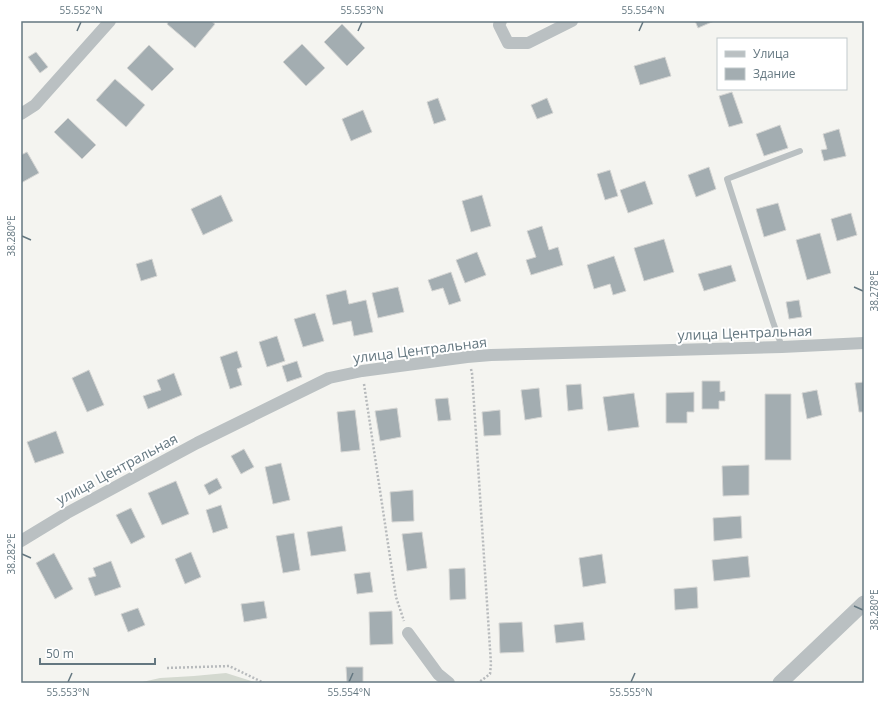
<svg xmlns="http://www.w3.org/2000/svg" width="885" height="704" viewBox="0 0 885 704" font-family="'Open Sans',sans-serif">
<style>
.green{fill:#d4d9d0}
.building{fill:#a3adb1;stroke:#d5d5d3}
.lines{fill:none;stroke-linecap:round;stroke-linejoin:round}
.path{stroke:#b7babc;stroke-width:2.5;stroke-dasharray:2 2;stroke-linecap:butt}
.service{stroke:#bac0c2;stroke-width:6}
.minor{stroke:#bac0c2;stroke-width:12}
.tertiary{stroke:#bac0c2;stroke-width:15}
.ticks{fill:none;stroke:#647780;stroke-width:1.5}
.labels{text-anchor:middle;stroke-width:4;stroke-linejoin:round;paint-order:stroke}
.street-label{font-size:14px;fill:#647780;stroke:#fff}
.neatline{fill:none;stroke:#647780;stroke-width:1.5}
.ticks-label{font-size:10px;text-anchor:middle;fill:#647780}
</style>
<rect width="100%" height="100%" fill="#f4f4f0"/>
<path class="green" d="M226,673L258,683H138L160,678L194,676Z"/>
<path class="building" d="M169,21H211L215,24L195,48L167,24Z
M695,21H714L698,28Z
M342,24L365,48L347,66L324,42Z
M302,44L325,68L306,86L283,62Z
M149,45L174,69L152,91L127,68Z
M36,52L48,67L40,73L28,57Z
M665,57L671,76L640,85L634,66Z
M115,79L145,105L126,127L96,100Z
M732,92L743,123L729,127L719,96Z
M438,98L446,120L434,124L427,102Z
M547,98L553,113L537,119L531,105Z
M363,110L372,132L351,141L342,119Z
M68,118L96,145L82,159L54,132Z
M780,125L788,148L764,156L756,134Z
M839,129L846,156L824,161L821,150L827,149L823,134Z
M27,152L39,173L21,183V155Z
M709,167L716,189L696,197L688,175Z
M610,170L618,196L605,200L597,174Z
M645,181L653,204L628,213L620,190Z
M221,195L233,221L203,235L191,209Z
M482,195L491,226L471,232L462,201Z
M778,203L786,230L764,237L756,209Z
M851,213L857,235L837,241L831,219Z
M542,226L549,250L558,247L563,265L531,275L526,260L536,257L527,231Z
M820,233L831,273L807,280L796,240Z
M664,239L674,272L644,281L634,248Z
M477,252L486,275L465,283L456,260Z
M614,256L626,291L613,295L610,284L594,289L587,265Z
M152,259L157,276L141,281L136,264Z
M731,265L736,281L704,291L698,274Z
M451,272L461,301L449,305L443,288L432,291L428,280Z
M398,287L404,312L378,318L372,293Z
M346,290L349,304L366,300L373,332L354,336L351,321L333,325L326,295Z
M799,300L802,317L789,319L786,302Z
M315,313L324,341L303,347L294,319Z
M277,336L285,361L267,367L259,342Z
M237,351L242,367L237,369L242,385L230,389L220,357Z
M297,361L302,377L287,382L282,366Z
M89,370L104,405L87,412L72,378Z
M174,373L182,395L148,409L143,396L161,390L157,380Z
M702,381H720V392L725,391V401H719V409H702Z
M864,382V412H859L855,383Z
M581,384L583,409L568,411L566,385Z
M539,388L542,417L525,420L521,390Z
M817,390L822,415L807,419L802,393Z
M694,392V412H687V423H666V393Z
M634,393L639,427L608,431L603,397Z
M765,394H791V460H765Z
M448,398L451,420L438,421L435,399Z
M397,408L401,437L380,441L375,411Z
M355,410L360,450L341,452L337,412Z
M500,410L501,435L484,436L482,412Z
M56,431L64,453L35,463L27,442Z
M244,449L254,467L241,474L231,456Z
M281,463L290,500L273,504L265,467Z
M749,465V495L723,496L722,466Z
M217,478L222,488L209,495L204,485Z
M176,481L189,514L162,525L148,493Z
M413,490L414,521L392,522L390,492Z
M221,505L228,528L213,533L206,510Z
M131,508L145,537L131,544L116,515Z
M741,516L742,538L714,541L713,518Z
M342,526L346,551L311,556L307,532Z
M422,532L427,568L407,571L402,534Z
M294,533L300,570L283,573L276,536Z
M191,552L201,577L185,584L175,559Z
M54,553L73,589L55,599L36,563Z
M602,554L606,583L583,587L579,558Z
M748,556L750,577L714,581L712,560Z
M111,561L121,587L95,596L88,578L96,576L93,568Z
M465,568L466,599L450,600L449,569Z
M370,572L373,592L357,594L354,574Z
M697,587L698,608L675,610L674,589Z
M264,601L267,618L244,622L241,604Z
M138,608L145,625L128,632L121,614Z
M392,611L393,644L370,645L369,612Z
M522,622L524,652L500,653L499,623Z
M583,622L585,640L556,643L554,625Z
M346,667H363V683H347Z"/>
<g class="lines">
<path class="path" d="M471,369L472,373L491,664L490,674L478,683
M364,384L396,597L404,621
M167,668L229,666L264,683"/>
<path class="service" d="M782,347L773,322L727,179L800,151"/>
<path class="minor" d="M501,21L499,25L508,43H528L572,21
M21,114L35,105L110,21
M21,541L67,513L197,443L329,378L362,371L467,357L491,355L782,347L864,343
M408,633L438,674L449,683"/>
<path class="tertiary" d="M780,683L864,603"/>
</g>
<path class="ticks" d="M77,31L81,22M358,31L362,22M639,31L643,22M22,236L31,240M854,287L863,291M22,554L31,558M854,606L863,610M68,682L72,673M349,682L353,673M631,682L635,673"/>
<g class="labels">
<g class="street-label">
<text transform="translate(745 333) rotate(-2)" y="5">улица Центральная</text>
<text transform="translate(420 350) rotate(-7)" y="5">улица Центральная</text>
<text transform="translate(117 469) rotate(-28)" y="5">улица Центральная</text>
</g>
</g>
<rect width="885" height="704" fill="none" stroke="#ffffff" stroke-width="44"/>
<rect x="717" y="38" width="130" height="52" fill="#ffffff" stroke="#c1c9cc"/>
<rect x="725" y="51" width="20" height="6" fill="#bac0c2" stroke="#c1c9cc"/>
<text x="753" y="58" font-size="12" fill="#647780">Улица</text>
<rect x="725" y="68" width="20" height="12" fill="#a3adb1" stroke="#c1c9cc"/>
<text x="753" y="78" font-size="12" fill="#647780">Здание</text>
<path d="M40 658v6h115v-6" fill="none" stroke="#647780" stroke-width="2"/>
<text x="46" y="658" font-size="12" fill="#647780" stroke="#ffffff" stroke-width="3" paint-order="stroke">50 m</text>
<rect x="22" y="22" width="841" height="660" class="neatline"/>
<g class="ticks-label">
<text x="81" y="14">55.552°N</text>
<text x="362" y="14">55.553°N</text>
<text x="643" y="14">55.554°N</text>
<text transform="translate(11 236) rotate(-90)" y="4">38.280°E</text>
<text transform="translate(874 291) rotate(-90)" y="4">38.278°E</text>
<text transform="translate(11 554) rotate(-90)" y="4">38.282°E</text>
<text transform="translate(874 610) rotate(-90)" y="4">38.280°E</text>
<text x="68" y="696">55.553°N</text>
<text x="349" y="696">55.554°N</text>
<text x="631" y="696">55.555°N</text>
</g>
</svg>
